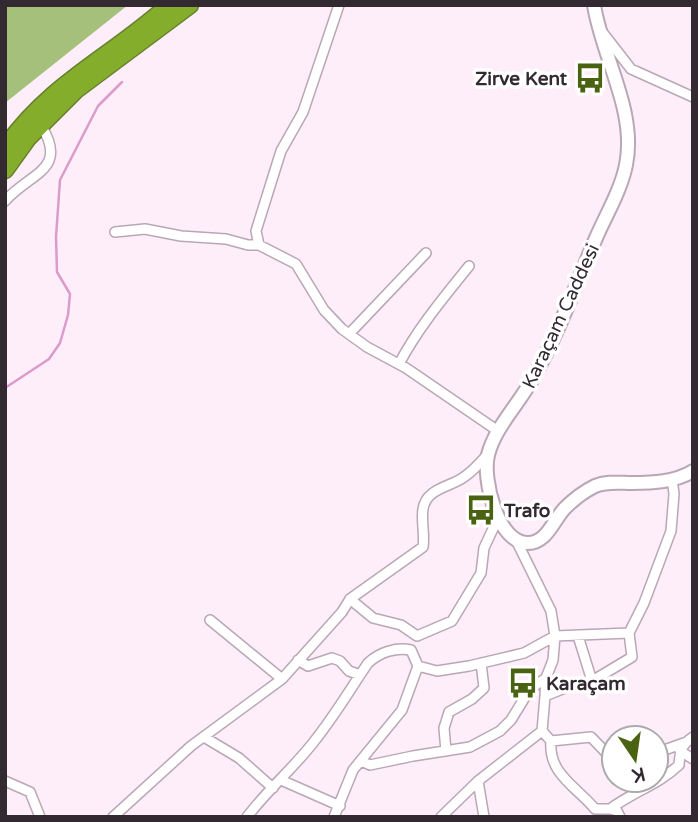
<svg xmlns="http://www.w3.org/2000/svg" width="698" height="822" viewBox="0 0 698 822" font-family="'Varela Round',sans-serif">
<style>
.forest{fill:#a5c07a}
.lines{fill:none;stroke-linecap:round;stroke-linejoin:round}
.stream{stroke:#db9bcb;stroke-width:2.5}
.street-casing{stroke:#baa7b5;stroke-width:12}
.secondary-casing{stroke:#baa7b5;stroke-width:16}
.highway-casing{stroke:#687f2d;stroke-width:19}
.street{stroke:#fff;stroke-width:9}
.secondary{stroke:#fff;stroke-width:12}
.highway{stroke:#85ad2c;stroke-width:16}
.labels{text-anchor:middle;stroke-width:7;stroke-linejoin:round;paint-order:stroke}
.poi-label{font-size:19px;font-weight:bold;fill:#322a30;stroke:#fff;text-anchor:start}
.street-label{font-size:19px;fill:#322a30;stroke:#fff}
</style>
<rect width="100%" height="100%" fill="#feeefa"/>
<path class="forest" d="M5,5H128L5,103Z"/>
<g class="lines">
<path class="stream" d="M5,388L49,359L60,343L68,315L70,294L57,272L56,237L60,180L98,106L122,82"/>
<g class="street-casing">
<path id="street" d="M339,5L303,112L281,151L256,231L259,245L296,264L324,310L342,329L367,347L406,368L498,431
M603,33L631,69L693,97
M5,201C30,172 69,171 41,125
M115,232L145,229L181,236L226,239L248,245H259
M349,334L426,253
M399,364C418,328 444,297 469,266
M516,540L551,611L555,636L553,660L546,678L545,696
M350,599L373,618L401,625L417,636L452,621L481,573L484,548L498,518
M210,620L282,679
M298,660L308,666L332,658L340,661L349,671L360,675
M418,666L437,671L469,666L524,653L555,636L629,633
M592,681L632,657L629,633L644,603L671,531L674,494L672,479
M542,731L545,696L570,686L592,681L578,636
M204,737L239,758L273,788
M551,741C548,774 577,787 595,809H610
M446,751L444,728L449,712L472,699L484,688L481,663
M680,751L693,759
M656,753L684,743
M361,761L370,765L413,756L470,747L500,731L511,720L530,689L546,678
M281,780L340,806
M5,781L30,792L40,817
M113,817L191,746L282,679L342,612L350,599L423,547C425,535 421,521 423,509C426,488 451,487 464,477C473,471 481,462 488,454
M247,817C268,789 295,767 316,739C335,715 351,688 368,663C380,652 396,647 411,650L418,666L402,710L353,770L334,817
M441,817L478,781
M484,817L478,781L542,731L551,741L591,737L614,761
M620,817L617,811L610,809C633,792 659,784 679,765C680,751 681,745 693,737"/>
</g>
<g class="secondary-casing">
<path id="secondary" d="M594,5C602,57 637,111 626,165C621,190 606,215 596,238C576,285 558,334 533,378C519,404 495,427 488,455C482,479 498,544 528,543C547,543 554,519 565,508C573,500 585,491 595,486C607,481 619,483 632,483C653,483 675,482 693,471"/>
</g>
<g class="highway-casing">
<path id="highway" d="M5,148C50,83 113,56 169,5
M5,170L28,138L76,90L190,5"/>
</g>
<use href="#street" class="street"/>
<use href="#secondary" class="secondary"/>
<use href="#highway" class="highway"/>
</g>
<defs>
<g id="bus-bare" transform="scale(2.415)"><path d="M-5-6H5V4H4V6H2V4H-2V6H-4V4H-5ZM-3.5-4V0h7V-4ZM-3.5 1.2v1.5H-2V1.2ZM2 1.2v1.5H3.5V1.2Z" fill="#4a6312" stroke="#fff" stroke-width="2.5" paint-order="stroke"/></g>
</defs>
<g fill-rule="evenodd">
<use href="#bus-bare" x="590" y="78"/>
<use href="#bus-bare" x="481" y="510"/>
<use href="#bus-bare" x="523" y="683"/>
</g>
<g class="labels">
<g class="poi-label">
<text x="567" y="85" text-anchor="end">Zirve Kent</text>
<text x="504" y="517">Trafo</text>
<text x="546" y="690">Karaçam</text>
</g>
<g class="street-label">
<text transform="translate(560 316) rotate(-65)" y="7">Karaçam Caddesi</text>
</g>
</g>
<rect width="698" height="822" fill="none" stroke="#322a30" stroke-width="14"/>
<g transform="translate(635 759) rotate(167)"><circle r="33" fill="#ffffff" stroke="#adaaac" stroke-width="2"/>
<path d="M0-5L12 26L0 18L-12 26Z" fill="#4a6312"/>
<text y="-10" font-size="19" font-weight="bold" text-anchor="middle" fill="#322a30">K</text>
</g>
</svg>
